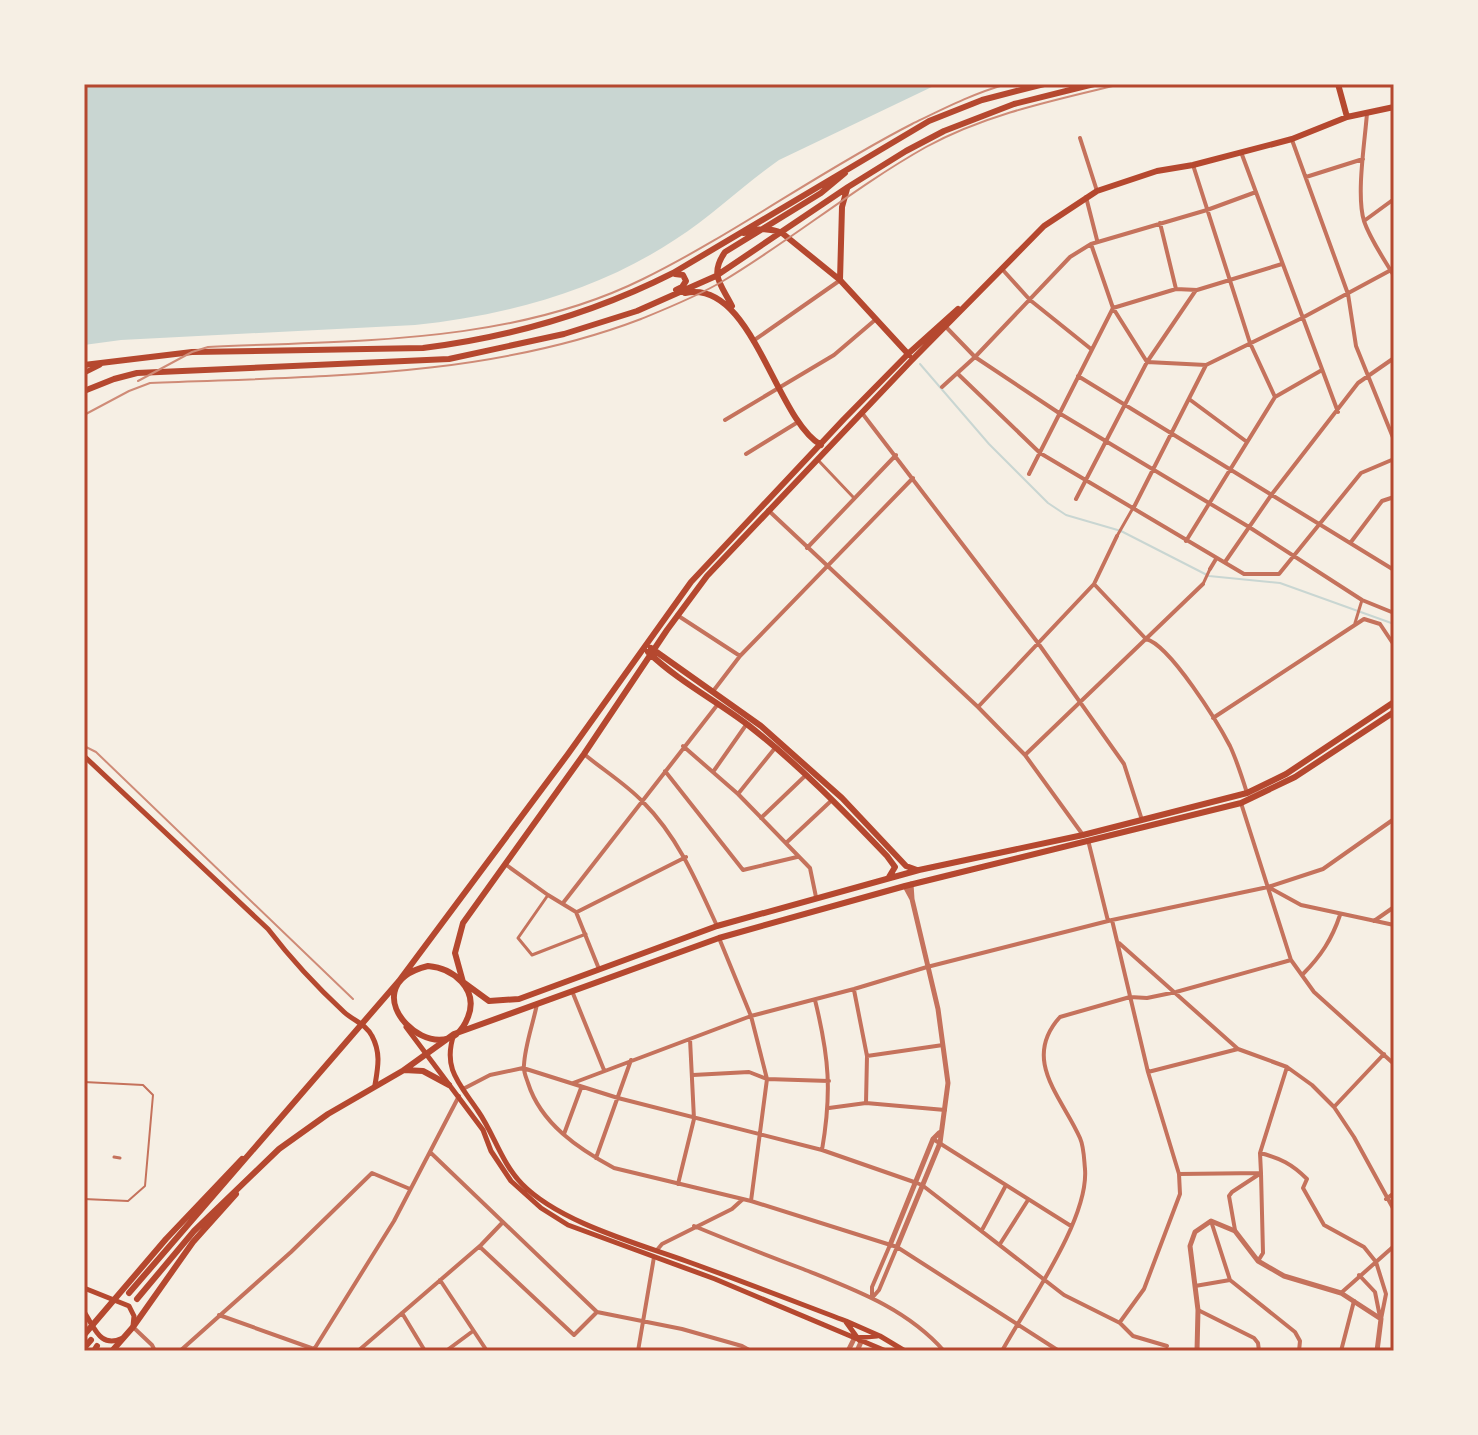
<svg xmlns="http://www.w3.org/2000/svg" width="1478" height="1435" viewBox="0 0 1478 1435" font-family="'Golos Text',sans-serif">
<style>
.water{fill:#c9d6d2}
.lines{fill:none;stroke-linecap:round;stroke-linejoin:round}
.stream{stroke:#c9d6d2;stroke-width:2}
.service{stroke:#c5725c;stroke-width:2}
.pedestrian{stroke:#c5725c;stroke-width:3}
.minor{stroke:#c5725c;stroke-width:4}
.tertiary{stroke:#c5725c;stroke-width:5}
.secondary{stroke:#b5482f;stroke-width:5}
.primary{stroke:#b5482f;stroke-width:6}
.tram{stroke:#cf8b77;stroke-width:2}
.neatline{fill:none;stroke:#b5482f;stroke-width:3}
</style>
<rect width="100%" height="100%" fill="#f6efe4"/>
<path class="water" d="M84,84H938L779,160C743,185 713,215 676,239C598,291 507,315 415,325L121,340L84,345Z"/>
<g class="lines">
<path class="stream" d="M920,364L989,444L1048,503L1066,515L1121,531L1209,576L1280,583L1394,624"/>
<path class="service" d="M84,1082L143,1085L153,1095L145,1186L128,1201L84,1199"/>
<path class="pedestrian" d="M817,459L854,498
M1117,536L1133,508
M1203,584L1210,569
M1355,623L1362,600
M548,895L518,938L532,955L586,934
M114,1157L120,1158"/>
<path class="minor" d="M1367,113C1365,141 1356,195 1364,221C1370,239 1384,259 1394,276
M1080,138L1097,191
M1292,140L1348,294L1356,346L1394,440
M1241,152L1338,412
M1193,165L1250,343L1275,397
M1306,177L1363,159
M1086,197L1097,240
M1364,221L1394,199
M1160,223L1176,289
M1091,244L1113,308L1147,362L1206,365
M1002,269L1030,300L1091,349
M946,327L975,357L1059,413L1249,527L1362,600L1394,613
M753,341L839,281
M1206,365L1302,318L1391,270
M958,374L1040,453L1244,574H1279L1361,473L1394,459
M1078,376L1394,570
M942,387L975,357L1070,257L1091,244L1207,210L1256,192
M1189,399L1247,442
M862,413L1038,643L1124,764L1142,820
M725,420L834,355L875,320
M746,454L798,422
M1029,474L1113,308L1176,289L1197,290L1282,264
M1076,499L1147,362L1196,290
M1134,507L1206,365
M768,510L978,707L1025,755L1083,835
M1186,541L1275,397L1322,370
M1351,542L1382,501L1394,497
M807,548L896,455
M1225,562L1272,494L1358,383L1394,358
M1210,569L1216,559
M1094,584L1146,639C1170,645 1218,723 1230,746C1237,761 1242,777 1247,793
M677,615L740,656
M714,690L740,656L913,478
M978,707L1094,584L1117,536
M1213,718L1364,619L1380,624L1394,645
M683,746L738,794L810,868L816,897
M584,754C603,770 626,784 643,802C678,837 697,882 717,926
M1025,755L1203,584
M665,771L743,870L797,857
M713,772L746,725
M738,794L775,748
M1241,803L1291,960L1314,992L1394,1064
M761,818L806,775
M1088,840L1108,921
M786,843L832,800
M505,864L548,895L576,912L599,969
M1268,887L1301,905L1394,925
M563,903L718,704
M577,912L686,857
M1112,920L1148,1072L1179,1174L1180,1194L1144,1289L1120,1322
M1374,921L1394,907
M719,938L751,1016L767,1079L751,1201
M1119,943L1238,1049L1287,1067L1312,1085L1334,1107L1354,1137L1394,1210
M1303,974C1321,956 1332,939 1340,915
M854,990L867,1056L866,1103
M572,991L604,1070
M815,1000C829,1057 832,1092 822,1150
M537,1004C533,1024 525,1045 524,1065C523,1071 526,1077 528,1083C541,1124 579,1149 614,1168L751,1201L897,1247L1059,1351
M867,1056L943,1045
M1148,1072L1238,1049
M693,1075L749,1072L767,1079L829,1081
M573,1083L751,1016L854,989L927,967L1112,920L1268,887L1323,869L1394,819
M463,1089L490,1075L523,1068L618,1098L822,1150L914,1182L922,1185L1064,1295L1120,1323L1133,1336L1167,1346
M1334,1107L1384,1054
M829,1108L866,1103L945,1110
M564,1134L581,1088
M933,1139L1071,1226
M431,1153L597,1312L682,1329L742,1346L751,1351
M1260,1153C1280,1158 1292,1164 1307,1179L1303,1188L1324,1225L1364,1247L1376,1262L1386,1294L1381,1319
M596,1158L631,1060
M1179,1174L1261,1173L1263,1253L1258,1261
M678,1184L694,1119L690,1039
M1386,1199L1394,1193
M1211,1221L1230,1280L1295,1332L1300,1341L1299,1351
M694,1226C730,1241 766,1255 803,1269C855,1290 906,1308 944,1351
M982,1230L1005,1187
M1235,1230L1229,1196L1232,1192L1261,1173L1260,1153L1287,1067
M1000,1244L1028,1200
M480,1247L574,1335L597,1312
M657,1250L662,1244L732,1209L743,1199
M1359,1275L1375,1292L1380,1317
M440,1280L487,1351
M1195,1286L1230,1280
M1341,1293L1394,1246
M872,1295V1287L890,1245
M872,1298L879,1290L897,1247
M1198,1310L1254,1338L1258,1343L1259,1351
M402,1313L425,1351
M219,1315L314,1349
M133,1327L152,1345L155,1351
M180,1351L291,1252L372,1173L410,1189
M313,1351L394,1221L459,1096
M358,1351L481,1245L503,1222
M446,1351L473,1331
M638,1351L654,1257
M1002,1351C1027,1305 1089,1220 1085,1169C1084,1159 1084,1147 1080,1138C1062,1097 1021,1060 1060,1017L1130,997L1147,998L1176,992L1291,960
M1341,1351L1354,1301"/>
<path class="tertiary" d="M905,886L912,899
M890,1245L933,1139L939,1133
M897,1247L940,1143L948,1083L938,1009L912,899L911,884
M848,1351L854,1339
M857,1351L861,1342
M1197,1351L1198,1310L1190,1246L1195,1232L1211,1221L1235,1231L1258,1261L1284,1276L1341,1293L1381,1319L1377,1351"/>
<path class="secondary" d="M84,373L100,365
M84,756L268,929C291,959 316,986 344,1012C354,1021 366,1024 372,1036C381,1053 378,1067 375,1085
M406,1027L483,1130L491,1151L511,1181L541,1208L568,1225L715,1279L886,1351
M454,1034C442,1069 460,1084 478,1111C494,1134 502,1164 522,1184C559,1222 636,1243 686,1261C739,1280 793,1301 846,1321L880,1336L905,1351
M84,1288L129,1306L134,1316L133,1326
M84,1312C95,1328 100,1349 123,1338
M846,1322L859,1340
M855,1338L877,1336"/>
<path class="primary" d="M1338,84L1347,117
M744,233C757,229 768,227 782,233L840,280L909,355
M675,274L683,275L686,281L682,287L676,290
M840,280L842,207L847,189
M685,293C752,278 775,419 821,445
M732,306C721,284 709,275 725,252L821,193L845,173
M84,365L192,352L423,348C511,337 594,313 673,273L929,121L982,100L1044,84
M84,391L114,379L137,373L449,359L564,334L637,311L716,276L848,187L906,151L944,131L1014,104L1094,84
M651,648L761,726L842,798L906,866L917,870
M648,652C678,681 715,700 748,725C798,764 843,810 887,856L895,867L889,877
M428,966C453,968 479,989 468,1017C443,1083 342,987 428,966Z
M463,982L455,953L463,923L584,754L667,630L707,576L910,362L1044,226L1097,191L1157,171L1193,165L1292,139L1347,117L1394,107
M463,982L489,1001L519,999L717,926L919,870L1083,835L1247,793L1286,774L1394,702
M404,1070L423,1071L449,1085
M129,1293L399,981L568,754L691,582L844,419L909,353L958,309
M137,1299L194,1231L279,1149L328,1114L404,1070L454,1034L719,938L905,886L1241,803L1295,777L1394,712
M84,1335L166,1239L242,1159
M84,1348L91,1340
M94,1351L97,1346
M112,1351L133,1327L193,1242L236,1194"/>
<path class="tram" d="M138,381L192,352L208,347C353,340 510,345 643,279C736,233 820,171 912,124C943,109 974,93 1007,84
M84,415L129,391L150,383C315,376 484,379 641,319C668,308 698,296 723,281C793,239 855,187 926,147C986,114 1055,100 1121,84
M84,746L96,752L353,999"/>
</g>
<rect width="1478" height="1435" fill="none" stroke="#f6efe4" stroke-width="172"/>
<rect x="86" y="86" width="1306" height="1263" class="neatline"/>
</svg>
